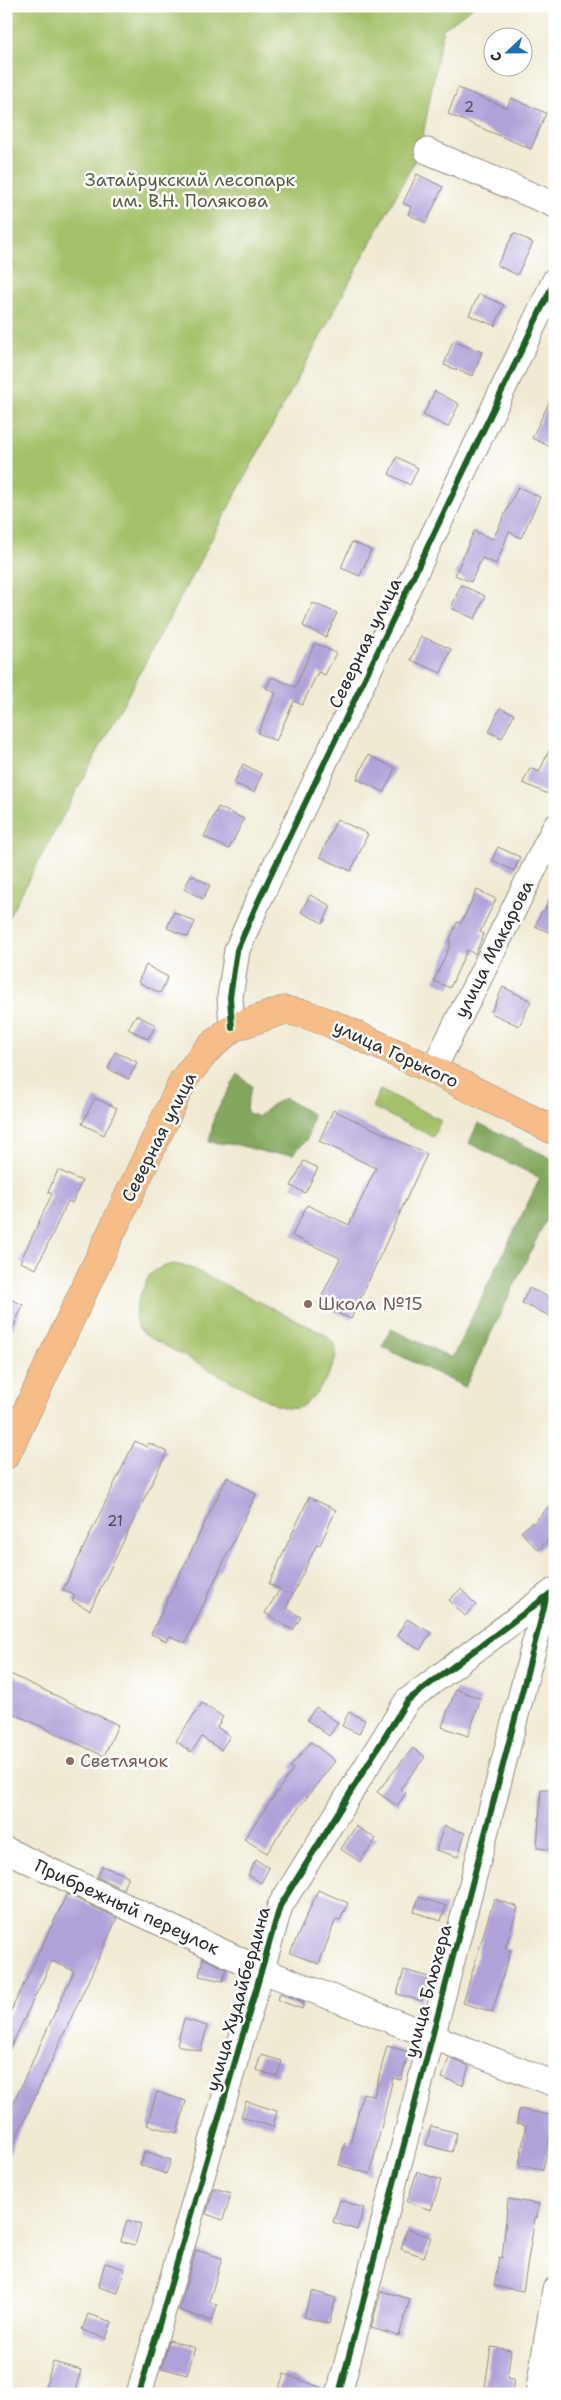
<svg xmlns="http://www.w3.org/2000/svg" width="561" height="2400" viewBox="0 0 561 2400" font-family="'Shantell Sans',sans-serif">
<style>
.green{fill:#a4c169;stroke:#68764a}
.forest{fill:#83a75d;stroke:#576944}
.building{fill:#b0a2d9}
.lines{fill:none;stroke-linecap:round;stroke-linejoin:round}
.minor-casing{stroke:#8e8a7f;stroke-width:27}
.major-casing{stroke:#8e8a7f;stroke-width:29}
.minor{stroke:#fff;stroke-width:25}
.major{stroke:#f7bd88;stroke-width:28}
.cycleway-casing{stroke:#fff;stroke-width:9}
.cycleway{stroke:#1b5e20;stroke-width:6}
.education-dot{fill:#8d6e63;stroke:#fff;stroke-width:2}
.labels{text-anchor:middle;stroke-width:5;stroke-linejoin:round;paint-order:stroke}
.number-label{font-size:15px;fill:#4c4956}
.park-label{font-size:18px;fill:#556041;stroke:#fff}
.street-label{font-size:18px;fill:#2b2b2b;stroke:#fff}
.education-label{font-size:18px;fill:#785e54;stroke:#fff;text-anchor:start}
</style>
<rect width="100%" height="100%" fill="#fff"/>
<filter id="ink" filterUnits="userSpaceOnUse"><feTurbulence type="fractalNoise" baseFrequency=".02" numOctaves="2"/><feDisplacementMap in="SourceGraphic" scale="10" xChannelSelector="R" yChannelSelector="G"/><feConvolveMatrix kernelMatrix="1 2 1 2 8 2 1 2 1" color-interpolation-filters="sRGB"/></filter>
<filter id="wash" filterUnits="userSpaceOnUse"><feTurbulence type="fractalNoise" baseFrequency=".0096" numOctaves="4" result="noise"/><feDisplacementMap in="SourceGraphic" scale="20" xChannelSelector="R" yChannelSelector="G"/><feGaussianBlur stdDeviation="1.12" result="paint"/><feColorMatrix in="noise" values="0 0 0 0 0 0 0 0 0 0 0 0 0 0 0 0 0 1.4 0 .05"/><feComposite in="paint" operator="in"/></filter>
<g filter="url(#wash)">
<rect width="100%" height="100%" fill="#f0ead3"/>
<path class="green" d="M6,6H474L443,29L420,151L6,922Z
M380,1090L441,1120L433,1137L372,1107Z
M174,1264L189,1267L326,1335C330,1340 336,1344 336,1351C338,1366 315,1398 302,1406C294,1411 284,1407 276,1405L145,1335C130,1321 135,1306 143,1289C145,1285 147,1279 150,1275C156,1268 165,1266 174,1264Z"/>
<path class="forest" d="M238,1074L252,1086L246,1108L248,1113L258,1117L272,1105L285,1098L313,1115L307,1140L293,1154L268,1153L238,1145L209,1142L215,1114Z
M478,1123L555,1160V1201L465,1387L382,1347L391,1329L452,1358L540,1178L469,1143Z"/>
<g id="blocks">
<path class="building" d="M458,88L507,108L511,98L546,113L531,149L448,114Z
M417,174L443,187L426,223L408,214L411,207L403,203Z
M514,233L533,243L517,275L497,265Z
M479,294L504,305L495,326L469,315Z
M453,341L482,352L473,376L444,365Z
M555,390V449L532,438Z
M435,391L459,404L448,427L423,415Z
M397,457L418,468L410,485L389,474Z
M518,487L540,497L521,538L509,532L496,564L482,558L471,582L455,575L474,531L493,539Z
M352,542L371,550L360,576L341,568Z
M461,585L485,596L475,619L451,608Z
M313,603L337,613L326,637L303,626Z
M421,636L451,649L441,673L411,660Z
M315,643L336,653L325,675L318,672L302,705L294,701L276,741L258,733L276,693L266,688L272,677L295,687Z
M500,708L514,714L502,738L489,732Z
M555,738V779L548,794L523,783L530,768L539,772Z
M368,755L395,768L384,792L357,779Z
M243,764L262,774L254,792L234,783Z
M218,807L244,819L229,849L204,837Z
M337,819L368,834L351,871L320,857Z
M498,847L520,857L514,871L492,860Z
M191,875L210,885L203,899L184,889Z
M554,886H555V935L535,926L542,911L544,912Z
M477,890L496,899L480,932L484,934L475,954L467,950L450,988L434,981L451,943L449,942L457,922L461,923Z
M310,895L331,906L323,923L301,912Z
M174,912L195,922L188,937L167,928Z
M146,965L168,977L160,993L138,982Z
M503,987L531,1001L519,1026L491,1013Z
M136,1015L156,1025L148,1039L128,1029Z
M115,1052L137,1062L129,1079L108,1069Z
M95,1098L117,1108L104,1135L82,1124Z
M333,1110L427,1154L351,1319L318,1304L340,1258L292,1236L307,1205L349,1225L376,1168L319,1141Z
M304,1161L318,1168L305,1193L291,1186Z
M58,1170L82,1181L72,1203L68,1201L36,1269L20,1262L52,1194L48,1192Z
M529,1288L555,1300L550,1316L522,1303Z
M6,1297L23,1305L6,1344Z
M135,1441L147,1447L149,1443L167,1452L90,1610L72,1601L75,1596L63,1590Z
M227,1477L256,1494L185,1643L169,1636L166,1641L151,1634Z
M309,1497L336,1510L320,1545L317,1544L286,1608L301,1617L293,1630L265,1613L280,1589L269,1584Z
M555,1499V1534L538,1550L521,1532L532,1522L533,1524Z
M461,1589L476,1605L465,1616L449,1600Z
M407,1619L431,1633L420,1650L397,1635Z
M6,1672L118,1725L104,1756L6,1710Z
M456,1689L481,1699L468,1736L442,1727Z
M202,1703L223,1717L217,1727L230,1736L221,1750L202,1737L191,1752L176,1741Z
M316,1707L338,1723L329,1736L307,1720Z
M349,1712L365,1720L359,1734L342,1726Z
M311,1742L335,1761L286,1824L267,1853L244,1839L293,1769L290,1767Z
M413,1748L425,1757L400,1789L406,1793L397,1806L377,1792Z
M541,1789H555V1850L537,1848Z
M356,1826L376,1839L360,1862L341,1849Z
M444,1826L465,1833L458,1857L436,1850Z
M256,1860L269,1868L261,1883L248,1875Z
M102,1866L128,1876L123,1889L97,1877Z
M318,1890L348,1903L340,1920L336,1919L319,1964L290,1953Z
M67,1894L117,1918L6,2160V2119L74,1971L52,1961L6,2057V2021Z
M419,1897L446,1906L441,1921L414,1912Z
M494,1899L518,1907L505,1949L511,1950L492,2012L463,2003Z
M203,1958L226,1969L223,1981L199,1976Z
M404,1970L429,1977L422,2001L397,1994Z
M280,1993L304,2002L302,2009L278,2000Z
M184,2019L207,2026L201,2051L177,2045Z
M387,2046L409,2052L401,2080L393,2078L370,2174L339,2165L345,2142L350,2144L363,2093L374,2096Z
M261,2055L282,2061L277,2076L256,2070Z
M449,2058L469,2066L463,2085L442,2078Z
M157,2092L186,2101L177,2133L147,2125Z
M246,2101L277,2111L273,2127L241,2117Z
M519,2109L554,2116L543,2170L519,2165L526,2125L517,2123Z
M431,2126L457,2133L452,2152L426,2145Z
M145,2151L171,2160L166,2174L140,2165Z
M417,2172L441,2180L431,2210L407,2202Z
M214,2188L231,2193L223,2220L206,2214Z
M508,2199L539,2204L537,2218L535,2217L523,2291L494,2286L499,2257L502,2258Z
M340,2200L364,2208L357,2230L333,2222Z
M127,2220L141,2224L135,2245L121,2241Z
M407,2229L431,2237L424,2257L401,2249Z
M196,2250L222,2258L209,2302L217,2305L212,2321L179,2310Z
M105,2263L125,2269L118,2293L98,2287Z
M312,2291L336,2298L329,2324L304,2317Z
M381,2291L410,2299L399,2336L371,2328Z
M88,2314L112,2322L106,2338L82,2330Z
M169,2340L195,2348L187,2375L162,2368Z
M491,2347L511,2350L507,2378L514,2379L512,2394H484Z
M53,2362L81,2370L74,2394H43Z
M284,2374L325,2389V2394H289L278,2390Z"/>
</g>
</g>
<g filter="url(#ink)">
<use href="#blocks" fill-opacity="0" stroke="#8e8a7f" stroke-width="1"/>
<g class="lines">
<g class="minor-casing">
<path id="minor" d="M427,151L555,205
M232,1028L230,997L237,950L257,904L555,280
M433,1070L555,827
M6,1850L261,1970L555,2084
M139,2394L280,1906L407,1701L555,1590
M339,2394L547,1596
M538,2394L555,2289"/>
</g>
<g class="major-casing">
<path id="major" d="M6,1455L184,1079L207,1050L232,1028L284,1010L305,1014L332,1024L433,1070L555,1131"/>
</g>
<use href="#minor" class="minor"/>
<use href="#major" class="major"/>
<g class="cycleway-casing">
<path id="cycleway" d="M232,1028L230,997L237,950L257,904L555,280
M139,2394L280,1906L407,1701L555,1590
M339,2394L547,1596"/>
</g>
<use href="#cycleway" class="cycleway"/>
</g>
</g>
<g class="education-dot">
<circle cx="308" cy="1304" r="5"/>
<circle cx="70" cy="1761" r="5"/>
</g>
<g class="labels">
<g class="number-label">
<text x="469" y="112">2</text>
<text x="115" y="1526">21</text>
</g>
<g class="park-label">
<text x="190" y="186">Затайрукский лесопарк<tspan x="190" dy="21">им. В.Н. Полякова</tspan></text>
</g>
<g class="street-label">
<text transform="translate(365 643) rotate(-64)" y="6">Северная улица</text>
<text transform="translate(494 949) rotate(-63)" y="6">улица Макарова</text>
<text transform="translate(396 1054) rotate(25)" y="6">улица Горького</text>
<text transform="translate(159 1137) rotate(-63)" y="6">Северная улица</text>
<text transform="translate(127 1907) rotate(25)" y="6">Прибрежный переулок</text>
<text transform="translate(428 1991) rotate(-75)" y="6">улица Блюхера</text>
<text transform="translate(238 1999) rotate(-74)" y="6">улица Худайбердина</text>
</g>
<g class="education-label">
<text x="318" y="1310">Школа №15</text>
<text x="80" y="1767">Светлячок</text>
</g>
</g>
<rect width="561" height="2400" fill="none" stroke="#fff" stroke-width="25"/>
<g transform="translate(508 52) rotate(248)"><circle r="24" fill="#ffffff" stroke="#aaaaaa"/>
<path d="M0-4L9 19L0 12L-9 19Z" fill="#1f6fb2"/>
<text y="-8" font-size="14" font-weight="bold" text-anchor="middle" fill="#2b2b2b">С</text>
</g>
</svg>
